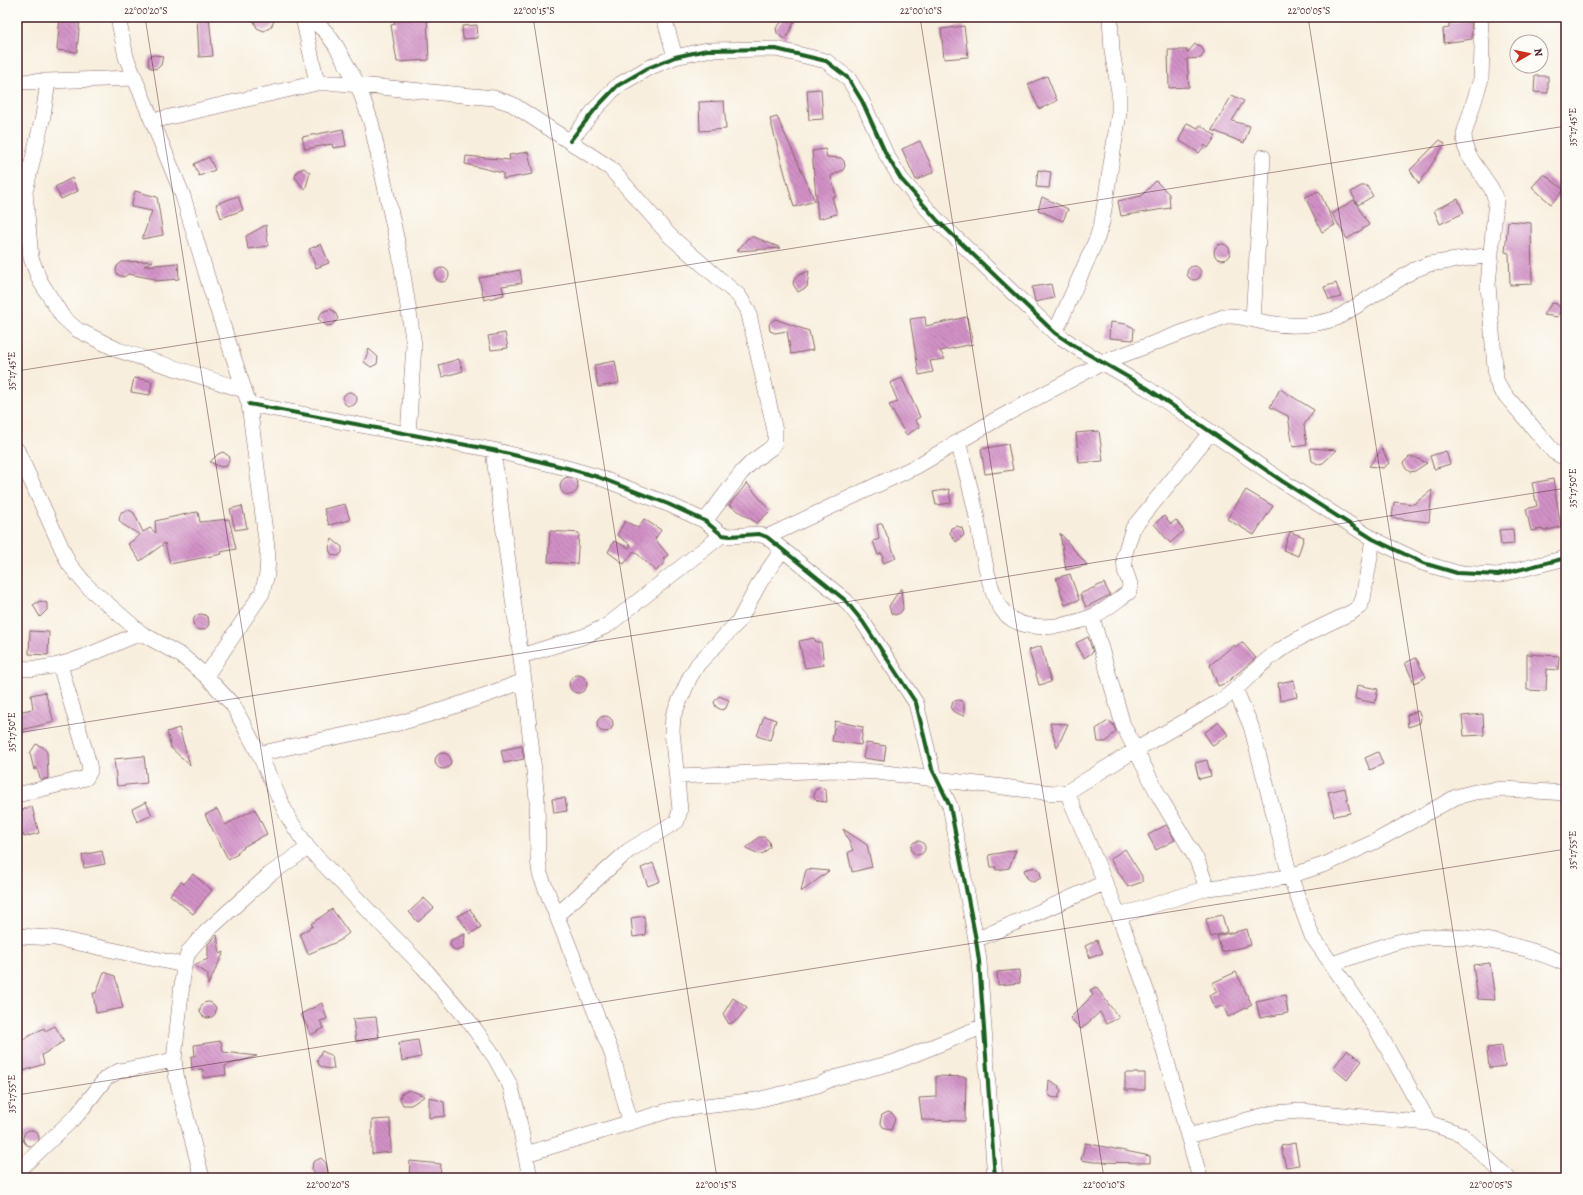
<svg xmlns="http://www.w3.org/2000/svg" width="1583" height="1195" viewBox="0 0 1583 1195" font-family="Alegreya,serif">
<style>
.building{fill:url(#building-back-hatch)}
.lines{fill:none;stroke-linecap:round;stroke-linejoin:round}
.minor-casing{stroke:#876769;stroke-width:16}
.minor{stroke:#fff;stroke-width:15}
.cycleway-casing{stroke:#fdfcf7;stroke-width:6}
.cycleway{stroke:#1b5e20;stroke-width:4}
.ticks{fill:none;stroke:#4a1f2b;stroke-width:1;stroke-opacity:0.45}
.neatline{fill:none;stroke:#4a1f2b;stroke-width:1.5}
.ticks-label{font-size:10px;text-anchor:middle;fill:#4a1f2b}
</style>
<defs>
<pattern id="building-back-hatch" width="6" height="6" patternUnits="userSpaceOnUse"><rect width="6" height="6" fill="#d291c6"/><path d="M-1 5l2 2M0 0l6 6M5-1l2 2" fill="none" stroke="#ac76a1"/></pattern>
</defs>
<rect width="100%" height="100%" fill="#fdfcf7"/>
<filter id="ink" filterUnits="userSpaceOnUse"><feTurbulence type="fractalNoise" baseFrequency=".025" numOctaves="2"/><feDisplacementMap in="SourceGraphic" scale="8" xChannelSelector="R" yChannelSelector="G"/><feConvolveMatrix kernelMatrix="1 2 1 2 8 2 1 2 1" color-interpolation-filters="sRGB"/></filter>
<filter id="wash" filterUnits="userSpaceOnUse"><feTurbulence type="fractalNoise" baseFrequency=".012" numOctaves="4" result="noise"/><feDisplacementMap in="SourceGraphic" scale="16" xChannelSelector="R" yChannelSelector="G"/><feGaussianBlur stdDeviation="0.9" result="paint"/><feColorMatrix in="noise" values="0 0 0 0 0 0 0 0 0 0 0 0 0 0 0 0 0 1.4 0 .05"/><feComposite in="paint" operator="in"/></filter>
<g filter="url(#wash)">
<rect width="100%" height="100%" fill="#f8eedd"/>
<g id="blocks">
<path class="building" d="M60,17H80L77,52L57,50Z
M197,17H209L213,56L199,57Z
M252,17H276L271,27L264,31L257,28Z
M393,17H427L429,60L397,62L391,25L395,24Z
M786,17H797L785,40L777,33L776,28Z
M1471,20L1472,39L1444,43L1443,29L1449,28V23Z
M477,25L478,38L463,39L462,26Z
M964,26L968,57L944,59L941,29Z
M1195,44L1201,46L1204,52L1201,58L1187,59L1189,87L1169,88L1168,50H1187V53Z
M155,55L163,56L161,65L158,68L154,69L149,67L148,60L150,56Z
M1047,76L1057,101L1039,109L1028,84Z
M1535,76H1548V93L1534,92Z
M821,89L823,119L809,120L807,90Z
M1232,95L1244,101L1232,121L1250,126L1244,143L1212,130Z
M724,101L726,129L700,131L699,102Z
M777,117L795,156L815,201L794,207L770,119Z
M1187,123L1198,128L1200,125L1216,136L1208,148L1205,145L1199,153L1179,140Z
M343,129L346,146L333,148L332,144L305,149L302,137Z
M1440,140L1445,144L1419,184L1410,170Z
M920,141L934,172L916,180L902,149Z
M825,149L827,157L841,158L844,161L845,166L843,170L831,176L836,196L832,197L837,214L818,219L812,151Z
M528,152L533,174L503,179V173L465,164L466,156L510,160L509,155Z
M209,157L215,170L199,176L194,164Z
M304,168L310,173L305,190L295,177L297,171Z
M1038,170L1051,172L1049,188L1036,187Z
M1544,174L1564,190L1551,204L1532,187Z
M72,178L78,191L61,199L55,187Z
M1156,181L1169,194L1170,208L1121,216L1118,201L1141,196Z
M1361,186H1367L1373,196L1358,205L1351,192Z
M135,191L157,197L163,235L142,239L152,211L131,207Z
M1319,191L1335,225L1322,232L1305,197Z
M238,196L243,210L221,218L216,204Z
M1042,197L1068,209L1063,221L1038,210Z
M1458,199L1464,213L1440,224L1434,210Z
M1354,200L1369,225L1347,239L1332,214Z
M1508,221L1531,223L1532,284L1510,285L1509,253L1505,252Z
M266,225L268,246L248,249L246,236Z
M751,237H754L781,248L737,251L747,239Z
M1214 252a8 8 0 1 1 16 0a8 8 0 1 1-16 0Z
M321,244L329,263L316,268L309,249Z
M153,261L144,266L178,263L179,279L155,281V279L128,274L124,277L118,275L116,271L117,266L122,262Z
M1187 273a7 7 0 1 1 14 0a7 7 0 1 1-14 0Z
M435 275a7 7 0 1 1 14 0a7 7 0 1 1-14 0Z
M520,270L522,283L502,286L504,295L484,300L479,278Z
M809,271L807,287L798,292L793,284L794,280L797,276Z
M1336,283L1341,297L1329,300L1324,287Z
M1051,284L1054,298L1035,302L1032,287Z
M1552,303L1557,304L1561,309L1558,317L1543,315Z
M330,309L335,312L338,319L332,325L327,326L318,319L322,312Z
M925,317L926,326L967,317L973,344L940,351L945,359L930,361L933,372L919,375L910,319Z
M775,319L809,331L813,350L791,354L787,331L775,333L770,331L769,324Z
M1110,322L1126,324L1134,328L1133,340L1109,338Z
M505,333L508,348L491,350L488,336Z
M369,349L378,357L377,364L371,367L364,362Z
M459,359L463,371L442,377L439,365Z
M615,361L619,383L598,387L594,365Z
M134,378L152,381L150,395L131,392Z
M902,378L920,417L915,420L920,427L906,435L889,405L898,402L890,383Z
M1280,389L1314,410L1304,425L1307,445L1293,447L1288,416L1270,407Z
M343 399a7 7 0 1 1 14 0a7 7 0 1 1-14 0Z
M1099,431L1103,461L1079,463L1076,433Z
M1008,444L1013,470L985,474L981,449Z
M1310,448L1337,450L1323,463L1318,464L1312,461Z
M1382,449L1389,463L1383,468L1369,466Z
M1446,451L1450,464L1434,469L1430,456Z
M223,452L230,457L227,466L221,467L210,462L218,454Z
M1409,457H1414L1427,463L1415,471L1410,472L1406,469L1403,463Z
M560 486a9 9 0 1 1 18 0a9 9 0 1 1-18 0Z
M1553,479L1561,527L1543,531L1542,529L1531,531L1526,509L1537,506L1532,483Z
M747,483L770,511L757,523L729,505Z
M949,489L951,503L936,505L933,492Z
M1246,490L1273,506L1254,535L1227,519Z
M1432,490L1429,522L1392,518L1394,502L1414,504Z
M345,504L350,520L329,525L324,509Z
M242,506L247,528L235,530L230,509Z
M129,510L134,513L143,532L150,528L156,533L155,521L191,513L198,512L200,522L229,519L236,549L221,552L222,554L170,564L165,543L140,561L128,544L140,535L122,524L119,520L121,512Z
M1164,516L1171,524L1176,520L1184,531L1170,543L1154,524Z
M644,519L661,530L655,539L668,555L663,559L665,562L656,571L634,551L624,564L608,552L614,541L629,548L631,545L617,535L625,521L638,528Z
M882,523L896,558L883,563L882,553L878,555L873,541L879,539L877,525Z
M957,526L962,528L964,535L956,542L950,533L951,528Z
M1513,529L1514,544L1501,545L1499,530Z
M550,531L579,533L577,564L548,562Z
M1290,532L1304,537L1298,556L1283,550Z
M1060,533L1087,565L1066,570Z
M332,539L342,547V553L338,556L332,555L330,552L329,548Z
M1070,574L1079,600L1065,605L1056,578Z
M1104,583L1110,595L1086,607L1080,594Z
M901,588L903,609L900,613L895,615L891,613L889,606Z
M40,601L47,603V610L40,617L33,605Z
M193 622a8 8 0 1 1 16 0a8 8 0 1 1-16 0Z
M30,631L49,632L48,655L29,654Z
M1088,637L1093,652L1084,658L1076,643Z
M814,638L816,642H821L824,665L805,668L799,641Z
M1242,642L1256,658L1226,683L1218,686L1210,665L1234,645L1235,647Z
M1041,646L1051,682L1039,685L1029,650Z
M1527,654L1559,656L1558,670L1547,669L1546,691L1527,690Z
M1416,658L1426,677L1414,683L1405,663Z
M569 684a9 9 0 1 1 18 0a9 9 0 1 1-18 0Z
M1294,680L1297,697L1280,701L1278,683Z
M1357,685L1378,689L1375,703L1355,699Z
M45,692L54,722L17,731V712L33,709L31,695Z
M719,696L729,700L726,708L722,710L716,707L714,702Z
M960,700L964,704V716L954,712L951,709L953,701Z
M1418,711L1421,717L1420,723L1408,727L1407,715Z
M1483,714L1484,735L1464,736L1462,716Z
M597 724a8 8 0 1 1 16 0a8 8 0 1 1-16 0Z
M764,716L776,720L770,740L757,736Z
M835,721L863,727L861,745L832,741Z
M1108,721L1113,724L1116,731L1106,742H1098L1096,729Z
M1219,722L1228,735L1213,746L1204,733Z
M1050,723L1068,724L1057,748Z
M179,728L190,765L171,748L167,732Z
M866,743L886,746L884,761L863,758Z
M36,744L43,747L47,752L48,778L41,780L36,767L34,770L30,753Z
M522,746L524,759L504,763L501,750Z
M1378,752L1383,764L1370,770L1365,758Z
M435 761a8 8 0 1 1 16 0a8 8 0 1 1-16 0Z
M144,756L147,783L117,786L114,759Z
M1207,760L1211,776L1199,779L1195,763Z
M821,787L826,791L827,802L818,801L814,797L815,790Z
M1345,788L1350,813L1334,816L1328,792Z
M565,798L567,811L554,813L552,799Z
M146,802L152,815L137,822L132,809Z
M32,807L39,833L24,837L23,834L17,836V811Z
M217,809L225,825L255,809L267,834L243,847L244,848L237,852L238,854L228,859L205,815Z
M1166,825L1175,840L1156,850L1148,835Z
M843,829L867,845L872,867L852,872L848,853L853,850Z
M759,837H764L769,841L770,847L764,853L759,854L746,848Z
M911 848a7 7 0 1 1 14 0a7 7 0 1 1-14 0Z
M1125,849L1142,876V882L1128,887L1110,859Z
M1016,850L1009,868L996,870V867H991L989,855Z
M102,851L105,864L84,868L82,855Z
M653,863L660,881L648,886L641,868Z
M1035,867L1040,872L1041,878L1033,882L1027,878L1024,870Z
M807,869L829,871L801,892L805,873Z
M193,874L212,890L193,914L170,895L181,882L184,884Z
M424,898L434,908L418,922L409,912Z
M332,909L349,933L339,941L308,954L300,934L313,926L311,924Z
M470,909L481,927L470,934L458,916Z
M1222,915L1227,932L1211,937L1206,919Z
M644,916L646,935L633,937L631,918Z
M1247,929L1251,945L1222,952L1217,936Z
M465,934L464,948L457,951L453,949L450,945L451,940Z
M217,935L220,954L224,952L208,985V974L194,965L208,959V944Z
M1097,940L1103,953L1090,958L1085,946Z
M1490,963L1495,1000L1478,999L1473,965Z
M1019,970L1020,983L998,985L997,972Z
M104,972L115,976L123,1008L96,1013L93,993H96Z
M1236,972L1252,1005L1228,1017L1223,1005L1215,1009L1209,996L1217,992L1212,983Z
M1096,987L1119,1018L1106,1024L1100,1012L1081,1029L1070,1018L1093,995L1090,990Z
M1285,995L1288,1013L1260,1018L1256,1001Z
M733,998L747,1008L736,1021L729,1024L723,1014Z
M200 1010a8 8 0 1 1 16 0a8 8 0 1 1-16 0Z
M322,1003L327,1019L320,1021L324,1028L311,1035L301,1014Z
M376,1017L379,1038L356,1041L353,1019Z
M55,1026L64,1041L42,1055L44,1064L17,1073V1043L44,1028L45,1031Z
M418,1040L421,1057L402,1061L399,1043Z
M221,1041L223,1052L257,1056L225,1066L226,1075L203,1078L202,1069L192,1070L191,1056H195L194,1045Z
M1502,1046L1505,1066L1489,1068L1487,1048Z
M1347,1050L1362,1061L1347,1080L1333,1068Z
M322,1051L332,1056L334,1069L324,1068L319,1065L317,1060Z
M1125,1073H1145V1090H1125Z
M936,1076L966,1077L965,1121L922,1120L919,1098L936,1097Z
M1049,1080L1059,1086L1061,1091L1058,1098L1051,1097L1048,1093Z
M409,1090L425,1096L411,1105H403L400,1099L401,1094Z
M429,1097L444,1102L445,1116L429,1118Z
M888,1112L893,1114L895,1119L891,1130L883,1127L880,1122L882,1115Z
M390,1119L391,1152L372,1154V1120Z
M23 1138a8 8 0 1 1 16 0a8 8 0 1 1-16 0Z
M1085,1143L1150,1156V1163L1093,1162L1081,1160Z
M1295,1143L1299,1165L1286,1167L1281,1146Z
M321,1158L326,1163L329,1178H319L312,1169L313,1162Z
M410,1161L441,1164L440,1178H409Z"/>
</g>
</g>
<g filter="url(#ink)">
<use href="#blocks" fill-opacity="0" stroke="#876769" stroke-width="1"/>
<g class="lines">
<g class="minor-casing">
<path id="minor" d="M118,17L126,57L183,196L212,293L249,404L268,556L267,574L262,593L206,676
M303,17L317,83
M309,17L326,32L336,46L358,85L371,122L400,255L414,345L408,434
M664,17L675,57
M1480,17L1482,48L1481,79L1464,134L1465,146L1469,156L1491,188L1496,200L1488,285L1496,379L1500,389L1554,452L1561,456L1566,454
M48,81L43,116L25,192L31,258L40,281L62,316L76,329L118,350L244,390
M17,82L135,78
M152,121L317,83H338L494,98L512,104L610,168L670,236L739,296L748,310L775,431V442L771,448L753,461L742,472L705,521
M570,141L597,107L617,86L648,68L675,57L707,50L776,49L826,61L848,78L862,101L886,154L901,179L938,221L1055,333L1079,349L1147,388L1282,481L1373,539L1423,563L1457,573L1498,575L1566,558
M1253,319L1263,157
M1055,333L1097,238L1102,222L1119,113V92L1112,51L1110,17
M249,404L493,450L567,468L598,477L668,504L705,521L722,535L730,536L759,534L767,537L845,600L863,622L916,703L932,769L950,806L976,940L979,961L995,1178
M958,442C964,465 971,489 976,513C981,538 987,592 1003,611C1022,635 1066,627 1091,617C1104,612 1117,600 1129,592L1130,584L1125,570L1124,556L1133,528L1211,432
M17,450L69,564L87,586L141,633L182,656L206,676L233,705L259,754L288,817L308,848L423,967L468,1020L494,1056L510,1085L517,1110L530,1178
M493,450L524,681L537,798L538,859L540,874L612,1054L630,1121
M767,537L917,466L997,419L1104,362L1226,316C1239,315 1250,319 1263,322C1287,327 1314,326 1337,318L1414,270L1429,264L1491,255
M1092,617L1123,725L1159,796L1197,860L1207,888
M521,656L585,636L608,625L722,535
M17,668C60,673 102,648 141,633
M1236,691L1251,726L1290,876L1312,936L1376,1028L1429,1123
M259,754C305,743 353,734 399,723C442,712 483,696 524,681
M677,776L835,770L877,772L1053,793L1067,792L1137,749L1222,700C1242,686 1256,667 1276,653C1299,636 1326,625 1352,612L1359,607L1363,599L1373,539
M1067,792L1119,916L1148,995L1200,1178
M17,795L86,778L90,771L89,764L60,665
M557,915L628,851L677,821L680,810L672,731L673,716L690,677L698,664L739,621L760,582L782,550
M1119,916L1207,888L1255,883L1290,876L1326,864L1374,842L1456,797L1475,792L1505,789L1566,793
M17,936L55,938L184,965
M976,940L1104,883
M1331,964C1357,956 1384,944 1410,939C1456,931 1525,944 1566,964
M1188,1136L1273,1113L1301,1111L1429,1123L1461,1134L1508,1178
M526,1154L671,1110L757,1100L818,1085L834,1078L895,1062L984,1026
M17,1172L78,1114L106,1078L119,1071L174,1060
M202,1178L177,1080L174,1060L184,965L189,951L206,932L270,874L308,848"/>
</g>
<use href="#minor" class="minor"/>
<g class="cycleway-casing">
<path id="cycleway" d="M570,141L597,107L617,86L648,68L675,57L707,50L776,49L826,61L848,78L862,101L886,154L901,179L938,221L1055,333L1079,349L1147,388L1282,481L1373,539L1423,563L1457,573L1498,575L1566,558
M249,404L493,450L567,468L598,477L668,504L705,521L722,535L730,536L759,534L767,537L845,600L863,622L916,703L932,769L950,806L976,940L979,961L995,1178"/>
</g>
<use href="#cycleway" class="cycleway"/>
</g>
</g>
<path class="ticks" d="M145,17L329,1178M533,17L717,1178M920,17L1104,1178M1308,17L1492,1178M17,371L1566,126M17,733L1566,488M17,1095L1566,849"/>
<rect width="1583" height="1195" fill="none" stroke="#fdfcf7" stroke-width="44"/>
<g transform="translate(1529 54) rotate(81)"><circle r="19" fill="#fdfcf7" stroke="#b5a4a5"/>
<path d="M0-3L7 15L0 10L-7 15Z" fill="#c8321e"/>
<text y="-6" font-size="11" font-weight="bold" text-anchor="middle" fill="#4a1f2b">N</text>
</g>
<rect x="22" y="22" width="1539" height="1151" class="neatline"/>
<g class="ticks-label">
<text x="146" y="14">22°00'20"S</text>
<text x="534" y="14">22°00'15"S</text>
<text x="921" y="14">22°00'10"S</text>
<text x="1309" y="14">22°00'05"S</text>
<text transform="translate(1572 127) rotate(-90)" y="4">35°17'45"E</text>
<text transform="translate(11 371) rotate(-90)" y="4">35°17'45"E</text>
<text transform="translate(1572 488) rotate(-90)" y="4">35°17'50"E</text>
<text transform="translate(11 732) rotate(-90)" y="4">35°17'50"E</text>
<text transform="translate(1572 850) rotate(-90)" y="4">35°17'55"E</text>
<text transform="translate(11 1094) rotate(-90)" y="4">35°17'55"E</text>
<text x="328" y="1188">22°00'20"S</text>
<text x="716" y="1188">22°00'15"S</text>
<text x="1104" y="1188">22°00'10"S</text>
<text x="1491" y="1188">22°00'05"S</text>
</g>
</svg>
